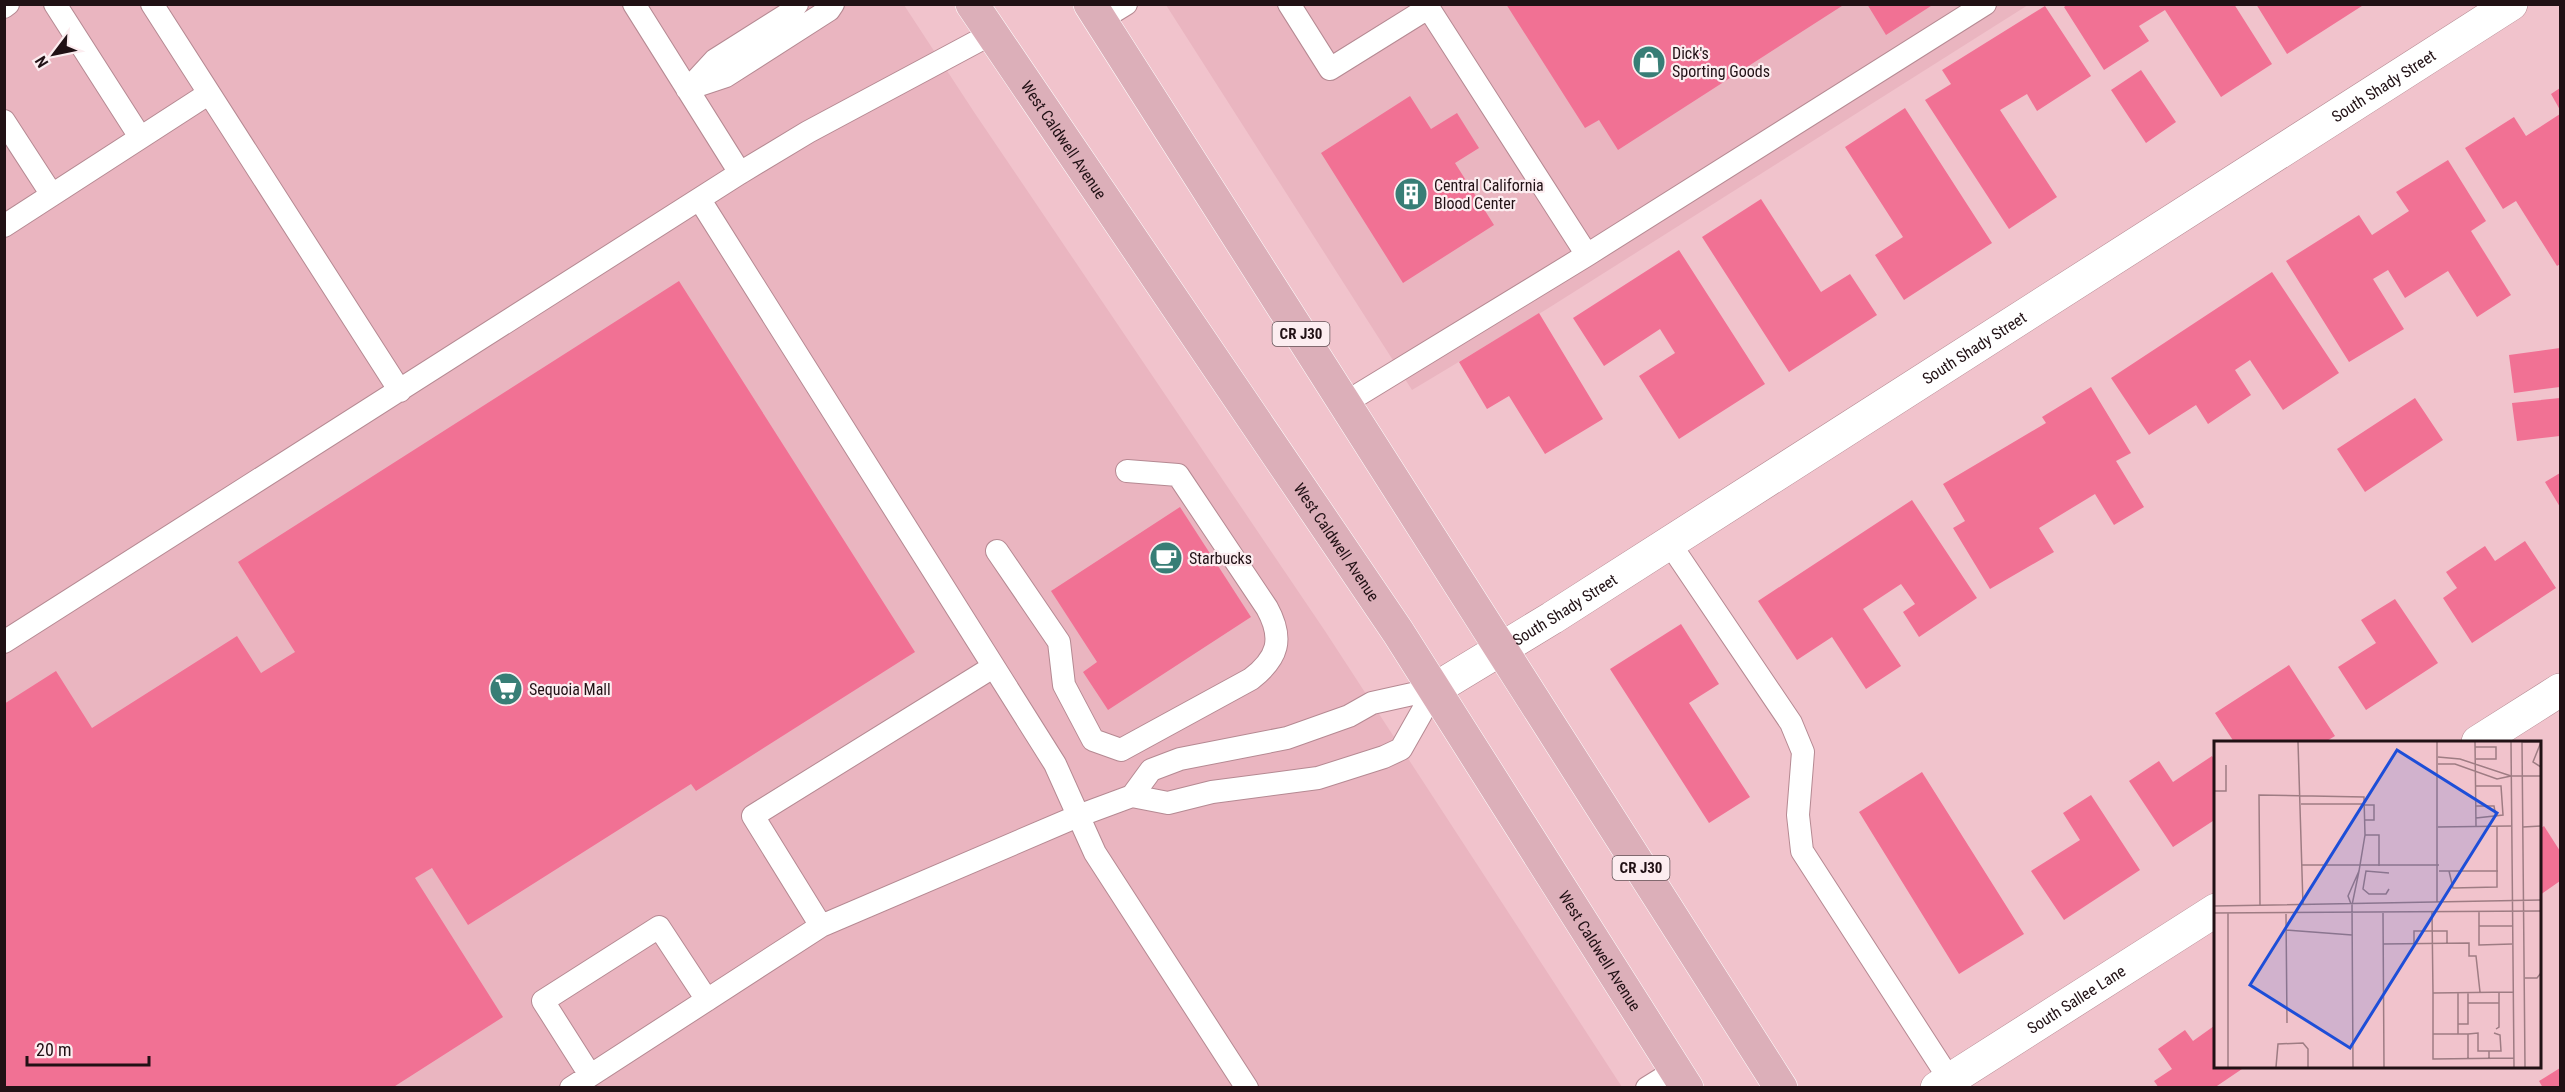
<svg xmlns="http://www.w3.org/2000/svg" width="2565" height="1092" viewBox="0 0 2565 1092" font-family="'Roboto Condensed',sans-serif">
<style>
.built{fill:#eab5c0}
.building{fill:#f17194}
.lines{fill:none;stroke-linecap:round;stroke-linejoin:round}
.service-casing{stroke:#b58992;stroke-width:24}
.minor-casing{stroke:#b58992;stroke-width:34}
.primary-casing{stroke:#fff;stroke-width:34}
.service{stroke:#fff;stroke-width:22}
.minor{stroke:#fff;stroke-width:33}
.primary{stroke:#dcafb9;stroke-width:33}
.labels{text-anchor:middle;stroke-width:4.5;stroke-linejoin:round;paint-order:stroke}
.shield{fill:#fcedf0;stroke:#635357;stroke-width:1.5}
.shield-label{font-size:15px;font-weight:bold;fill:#211115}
.poi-label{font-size:16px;fill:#211115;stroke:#fcedf0;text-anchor:start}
.street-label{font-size:16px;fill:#211115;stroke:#fcedf0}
.inset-road{fill:none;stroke:#9e7c83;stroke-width:1.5}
.view{fill:#1d4ed8;fill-opacity:0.15;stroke:#1d4ed8;stroke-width:3}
.inset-edge{fill:none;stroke:#211115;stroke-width:3}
</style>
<rect width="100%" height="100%" fill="#f1c3cc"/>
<path class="built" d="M5,4L904,5L974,112L1325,631L1622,1087L5,1088Z
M1166,5H2028L1547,309L1412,390Z"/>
<path class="building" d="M1506,4H1845L1618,150L1599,120L1585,128Z
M1867,4H1934L1886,35Z
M2068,4H2234L2272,64L2221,97L2165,10L2139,26L2149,41L2104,70L2064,7Z
M2256,4H2365L2287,54Z
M2045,6L2091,76L2037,111L2027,94L2000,110L2057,197L2009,229L1925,100L1951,84L1942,70Z
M2141,70L2176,122L2146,143L2111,90Z
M2560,88V110L2551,94Z
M1410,96L1431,129L1457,113L1479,148L1455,163L1494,225L1403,283L1321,153Z
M1905,108L1992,243L1904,300L1875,255L1903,237L1845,147Z
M2560,114V264L2557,266L2516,201L2503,209L2465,148L2514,117L2526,136Z
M2448,160L2486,221L2471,231L2511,295L2477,317L2448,271L2405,298L2388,270L2373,279L2404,329L2349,362L2286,261L2359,215L2372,235L2409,211L2396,192Z
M1761,199L1821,292L1850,274L1877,315L1789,372L1702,237Z
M1679,250L1765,384L1679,439L1639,376L1675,353L1660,329L1604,366L1573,318Z
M2272,272L2339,373L2283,410L2250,360L2235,370L2251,395L2208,424L2196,405L2149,435L2111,378Z
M679,281L915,652L696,791L691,784L468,925L432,868L415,878L503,1017L392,1088H4V704L56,671L92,728L237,636L261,673L295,652L238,562Z
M1539,313L1603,419L1545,454L1509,396L1487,409L1459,362Z
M2560,348V387L2514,393L2509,355Z
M2091,387L2131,453L2116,461L2144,507L2114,525L2095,494L2039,528L2054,552L1990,589L1953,528L1965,521L1943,484L2046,423L2042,417Z
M2415,398L2443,440L2365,492L2337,449Z
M2560,398V436L2517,441L2512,403Z
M2560,473V507L2545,482Z
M1912,500L1977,598L1919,637L1903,612L1915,604L1901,584L1863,609L1901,666L1866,689L1832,637L1797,660L1758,601Z
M1180,507L1251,617L1108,710L1083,672L1097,662L1051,591Z
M2525,541L2556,588L2472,643L2443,598L2457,588L2446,572L2485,546L2495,561Z
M2395,599L2438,663L2366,710L2338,667L2376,643L2361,620Z
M1681,624L1719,684L1689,703L1750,797L1709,823L1610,669Z
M2289,665L2335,736L2325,742H2234L2215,713Z
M2212,756L2216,762V819L2173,847L2129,781L2159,761L2173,782Z
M1922,772L2024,934L1959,974L1859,812Z
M2091,795L2140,870L2064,920L2031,871L2080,840L2063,813Z
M2544,826L2560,851V881L2540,895V829Z
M2214,1026L2216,1066L2242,1069L2214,1088H2159L2154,1081L2172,1069L2158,1049L2185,1030L2193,1041Z
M2560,1068V1088H2543L2539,1081Z"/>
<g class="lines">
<g class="service-casing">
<path id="service" d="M55,4L140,137
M152,4L400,391
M634,4L740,173
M1289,4L1330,69L1428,8
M1426,4L1587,255
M4,7L8,4
M1100,20L1126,4
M691,86L715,60L791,12L797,4
M687,89L726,76L829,10L833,4
M4,121L52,195
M700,200L1055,764L1095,853L1247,1088
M4,226L208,94
M1345,403L1587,255L1985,4
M1668,541L1791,723L1803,752L1798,815L1802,851L1950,1080
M997,551L1059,642L1064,685L1093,740L1121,750L1251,679C1278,658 1284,639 1267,608L1178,475L1127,471
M4,642L740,173L808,132L991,34
M1132,796L1151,770L1180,759L1287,738L1349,716L1372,703L1435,689
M821,926L753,816L993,667
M590,1075L543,1001L659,927L707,1000
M571,1088L821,926L1078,816L1132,796L1168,803L1212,792L1318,778L1384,757L1401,749L1435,689
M1647,1088L1676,1070"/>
</g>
<g class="minor-casing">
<g id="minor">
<path id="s1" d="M1435,689L1552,618L2511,4"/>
<path d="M2478,742L2560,690"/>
<path id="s2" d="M1937,1088L2216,910"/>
</g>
</g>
<g class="primary-casing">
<g id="primary">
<path id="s3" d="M972,4L1398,632L1687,1088"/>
<path d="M1090,4L1781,1088"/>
</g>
</g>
<use href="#service" class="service"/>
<use href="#minor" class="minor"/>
<use href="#primary" class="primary"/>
</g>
<defs>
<g id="shop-disc" transform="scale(1.725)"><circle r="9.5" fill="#387e76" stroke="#fcedf0"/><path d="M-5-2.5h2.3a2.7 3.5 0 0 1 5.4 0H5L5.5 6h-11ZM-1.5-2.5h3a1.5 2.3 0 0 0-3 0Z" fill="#fff"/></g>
<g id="building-disc" transform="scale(1.725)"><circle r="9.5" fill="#387e76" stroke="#fcedf0"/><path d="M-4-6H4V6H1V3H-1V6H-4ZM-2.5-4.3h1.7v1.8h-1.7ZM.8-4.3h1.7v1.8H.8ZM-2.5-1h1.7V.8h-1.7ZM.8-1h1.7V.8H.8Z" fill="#fff"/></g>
<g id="cafe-disc" transform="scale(1.725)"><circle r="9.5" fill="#387e76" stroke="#fcedf0"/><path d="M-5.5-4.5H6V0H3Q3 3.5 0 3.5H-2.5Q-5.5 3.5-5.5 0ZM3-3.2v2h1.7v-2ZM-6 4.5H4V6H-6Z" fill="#fff"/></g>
<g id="supermarket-disc" transform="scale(1.725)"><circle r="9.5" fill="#387e76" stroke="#fcedf0"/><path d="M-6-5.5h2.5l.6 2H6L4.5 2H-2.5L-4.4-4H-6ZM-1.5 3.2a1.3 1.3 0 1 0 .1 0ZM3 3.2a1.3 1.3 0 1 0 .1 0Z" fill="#fff"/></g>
</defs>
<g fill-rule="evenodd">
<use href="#shop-disc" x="1649" y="62"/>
<use href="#building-disc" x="1411" y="194"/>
<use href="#cafe-disc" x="1166" y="558"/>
<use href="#supermarket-disc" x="506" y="689"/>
</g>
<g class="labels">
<g class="shield">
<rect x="1272.5" y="322" width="57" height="24" rx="4.5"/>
<rect x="1612.5" y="856" width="57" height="24" rx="4.5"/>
</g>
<g class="shield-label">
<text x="1301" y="339">CR J30</text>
<text x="1641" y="873">CR J30</text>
</g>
<g class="poi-label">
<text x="1672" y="59">Dick's<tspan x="1672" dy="18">Sporting Goods</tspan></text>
<text x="1434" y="191">Central California<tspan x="1434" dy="18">Blood Center</tspan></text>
<text x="1189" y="564">Starbucks</text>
<text x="529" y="695">Sequoia Mall</text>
</g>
<g class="street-label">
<text dy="6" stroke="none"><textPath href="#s1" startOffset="1124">South Shady Street</textPath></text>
<text dy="6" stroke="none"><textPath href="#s3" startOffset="164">West Caldwell Avenue</textPath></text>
<text dy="6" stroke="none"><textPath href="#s1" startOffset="638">South Shady Street</textPath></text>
<text dy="6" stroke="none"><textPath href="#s3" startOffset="650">West Caldwell Avenue</textPath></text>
<text dy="6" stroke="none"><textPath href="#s1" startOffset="152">South Shady Street</textPath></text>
<text dy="6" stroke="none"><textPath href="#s3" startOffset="1136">West Caldwell Avenue</textPath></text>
<text dy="6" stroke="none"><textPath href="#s2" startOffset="165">South Sallee Lane</textPath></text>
</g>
</g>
<g transform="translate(2214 741)">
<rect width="327" height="327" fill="#f1c3cc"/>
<path class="inset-road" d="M84,1L89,164M261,1L262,85M297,1L300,326M308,1H327L319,21L327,26M308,1L311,326M261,6H282V18H262M224,16L246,18L297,35H327M224,23H241L283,38L297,35M262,45H287L289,74L262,77M0,50H12V24M87,63H151M151,64H160V79H151M262,65H280L282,76M224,86L297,85M309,86L327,85M151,94H165V125M88,124H225M225,130H284M235,130L239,147L283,146V85M175,148L172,153H155L149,148L152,130L175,132M223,161V1M0,165L327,159M46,165L45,54L150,56L151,94L145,130L134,155L137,163M218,171L219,252L299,251M265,171V204L298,203M0,172L327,170M14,172V326M169,172L170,326M72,173L73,282M265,185H298M72,189L138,194M200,202V190H233V202M169,203L255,202V215H262L266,251M311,237H323L327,232M244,251V283H254V262M254,251V262H285M219,252V318L300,317M244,283V293H254V318M282,288L285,286V251M219,293H244M254,293L264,292V310H275V318M275,310H287L286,294L280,292M62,326L64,303L89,302L94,308V326M139,326L138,164L145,130"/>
<path class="view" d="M183,9L283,72L136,307L36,244Z"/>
<rect width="327" height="327" class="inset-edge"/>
</g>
<rect width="2565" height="1092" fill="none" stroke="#211115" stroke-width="12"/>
<g transform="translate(54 54) rotate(238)" stroke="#fcedf0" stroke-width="4.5" paint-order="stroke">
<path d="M0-4.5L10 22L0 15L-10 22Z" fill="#211115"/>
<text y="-9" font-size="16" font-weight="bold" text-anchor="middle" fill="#211115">N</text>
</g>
<path d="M27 1056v9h122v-9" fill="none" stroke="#211115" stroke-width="3"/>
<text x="36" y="1056" font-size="18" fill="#211115" stroke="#fcedf0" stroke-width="4.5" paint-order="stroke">20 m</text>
</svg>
